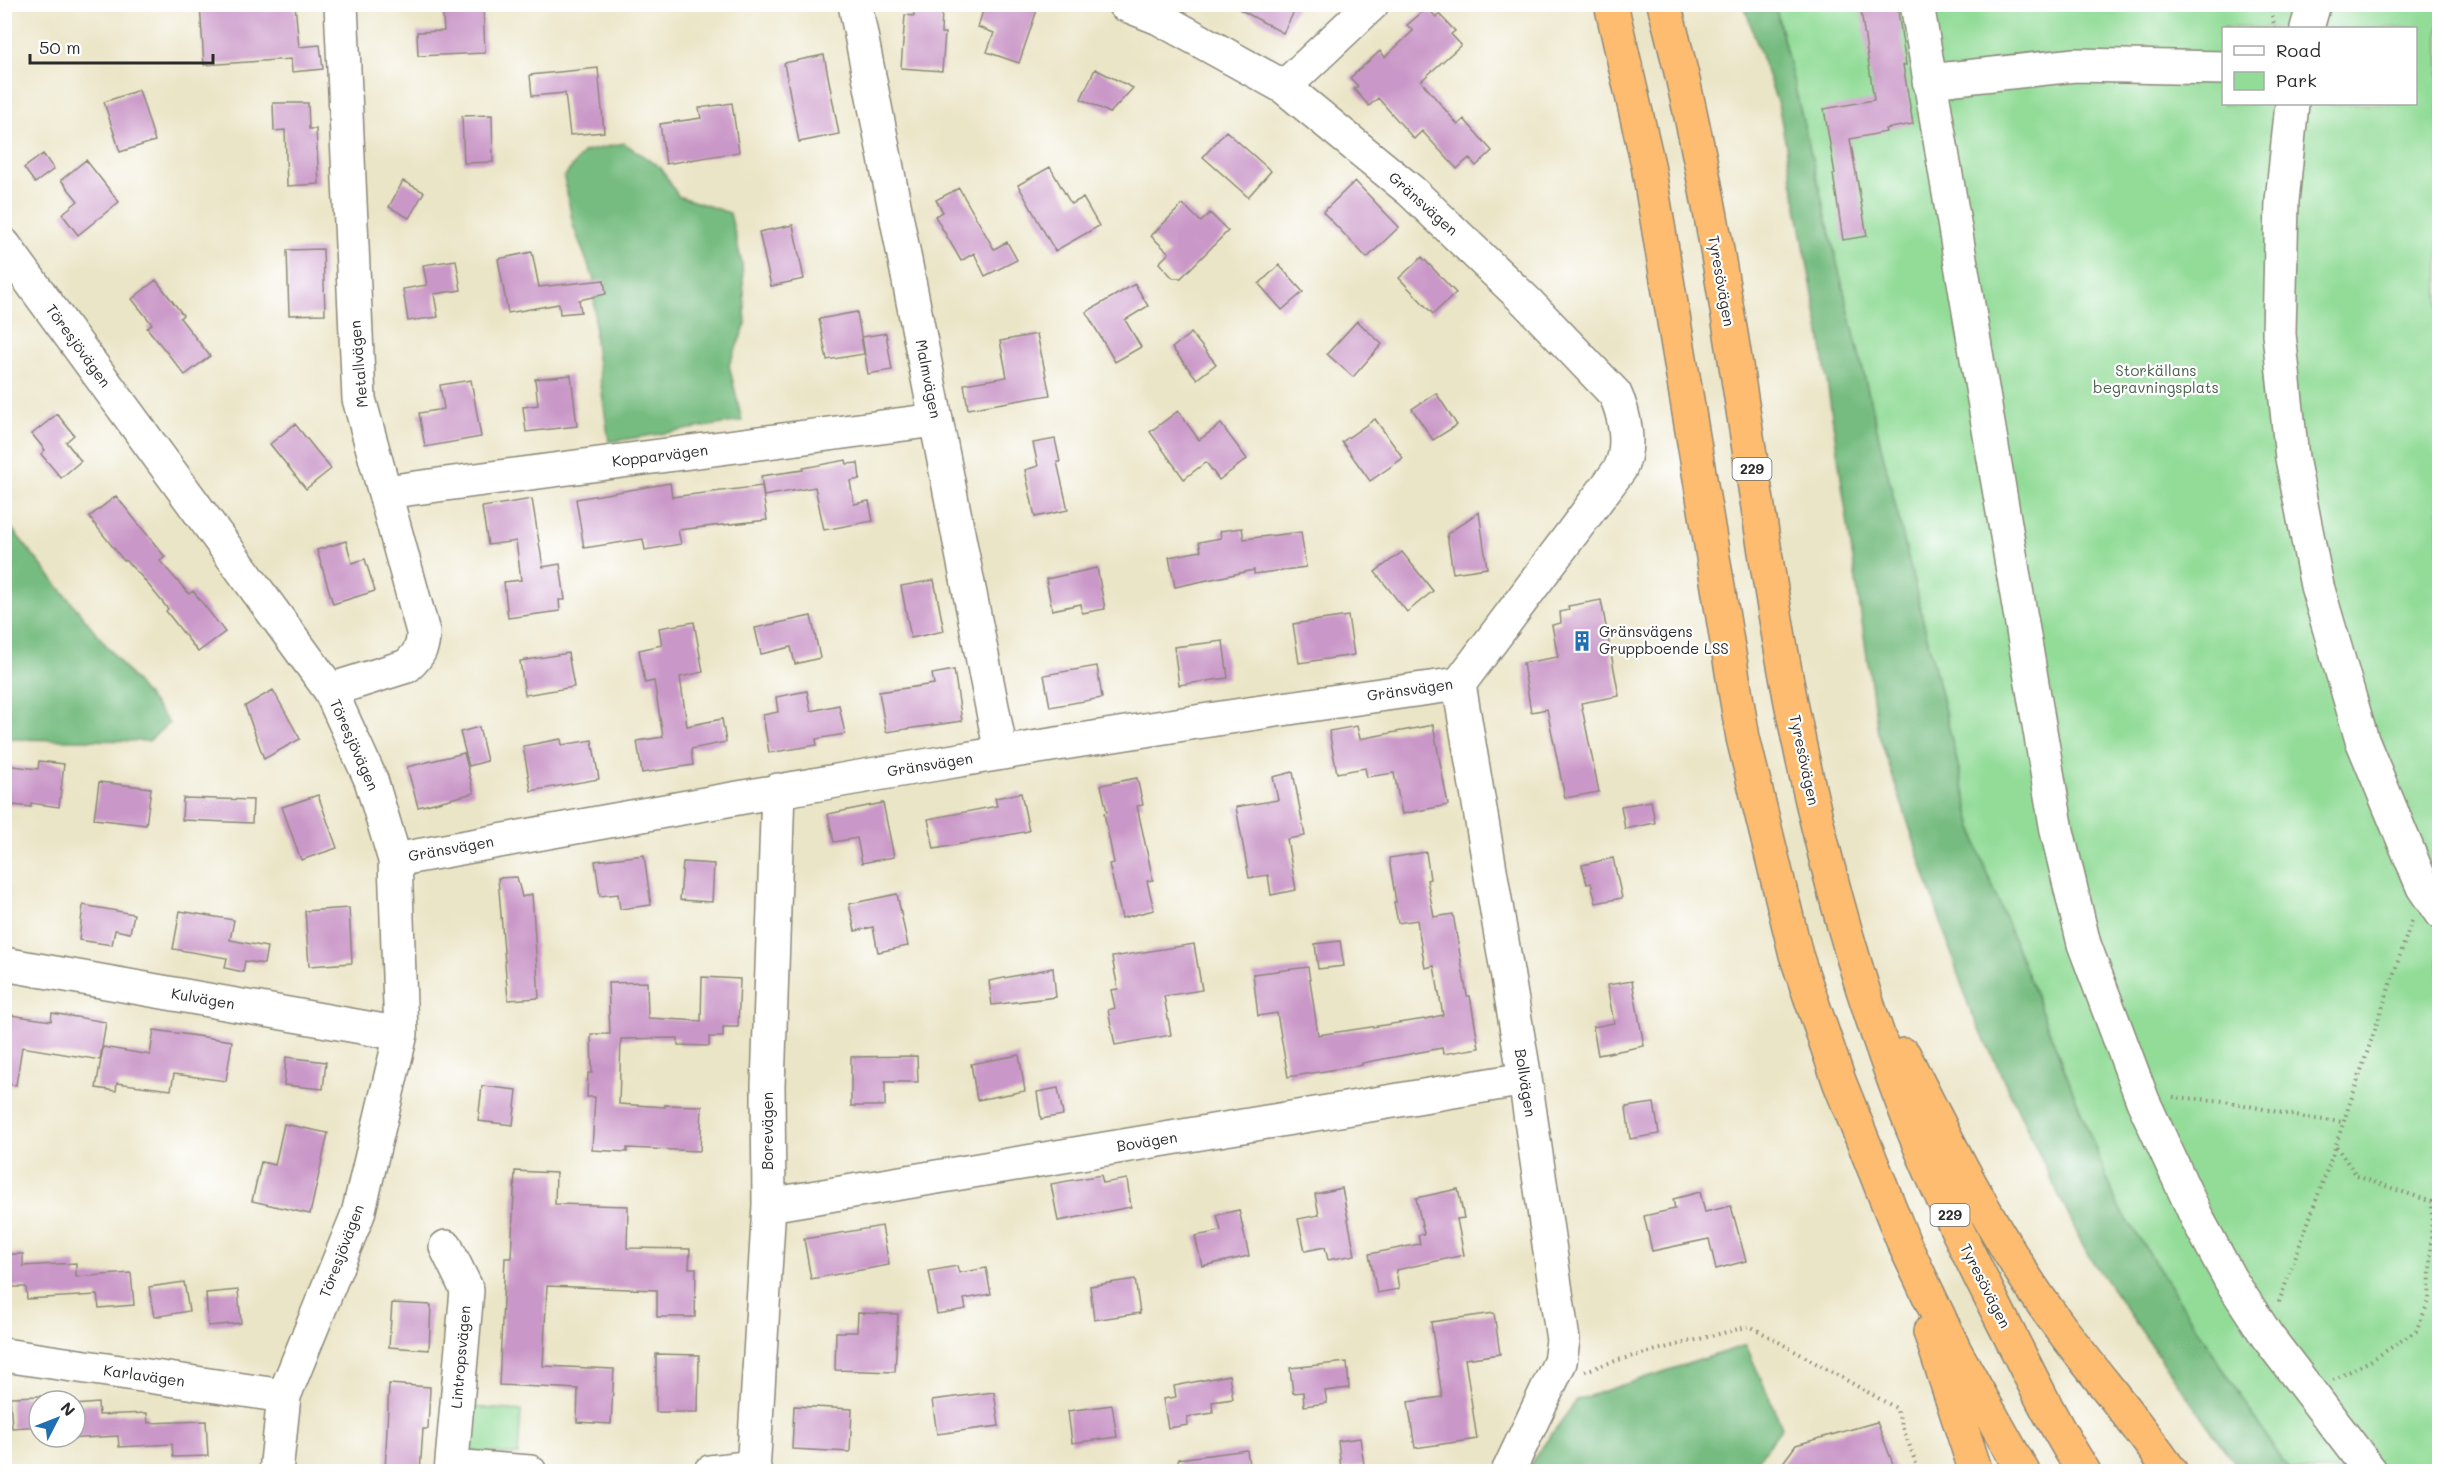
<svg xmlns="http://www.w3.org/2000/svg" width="2444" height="1476" viewBox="0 0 2444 1476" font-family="Mali,sans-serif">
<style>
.green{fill:#93dc98;stroke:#5f8462;stroke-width:1.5;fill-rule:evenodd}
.forest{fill:#76bc80;stroke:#507456;stroke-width:1.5}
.building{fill:#ca98c8}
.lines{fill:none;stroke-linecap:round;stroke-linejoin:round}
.minor-casing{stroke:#8b8879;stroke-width:36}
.highway-casing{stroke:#8b8879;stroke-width:36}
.path{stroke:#8b8879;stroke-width:4;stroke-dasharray:1.5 4.5;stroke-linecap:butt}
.minor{stroke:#fff;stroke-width:33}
.highway{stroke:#febc70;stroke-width:33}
.labels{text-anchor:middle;stroke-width:4.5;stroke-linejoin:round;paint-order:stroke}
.shield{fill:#fff;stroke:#6b6b6b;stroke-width:1.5}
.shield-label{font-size:14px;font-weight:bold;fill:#2b2b2b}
.street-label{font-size:15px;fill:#2b2b2b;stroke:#fff}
.park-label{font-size:15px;fill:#4a604c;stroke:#fff}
.poi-label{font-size:15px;fill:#2b2b2b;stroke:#fff;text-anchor:start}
</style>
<rect width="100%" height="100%" fill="#fff"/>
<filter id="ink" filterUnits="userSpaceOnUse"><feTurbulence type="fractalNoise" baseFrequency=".0167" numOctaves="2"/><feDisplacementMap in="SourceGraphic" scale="12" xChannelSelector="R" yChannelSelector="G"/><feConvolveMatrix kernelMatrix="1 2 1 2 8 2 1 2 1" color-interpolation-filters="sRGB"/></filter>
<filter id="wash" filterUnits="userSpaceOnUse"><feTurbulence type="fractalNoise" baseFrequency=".008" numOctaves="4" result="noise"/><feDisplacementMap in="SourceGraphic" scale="24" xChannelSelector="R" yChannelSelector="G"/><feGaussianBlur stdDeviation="1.35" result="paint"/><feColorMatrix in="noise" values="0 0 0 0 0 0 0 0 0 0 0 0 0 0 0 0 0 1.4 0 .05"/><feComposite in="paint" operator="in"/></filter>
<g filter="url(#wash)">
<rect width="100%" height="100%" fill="#ebe5c7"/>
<path class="green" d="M1775,5H2439V1471H2289L2117,1204L1978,849ZM2224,28H2416V104H2224Z
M470,1407L521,1411L518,1455L468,1451Z"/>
<path class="forest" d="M1744,5H1775L1978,849L2117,1204L2289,1471H2244L2232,1460L2086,1252L1969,1007L1878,732L1820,333L1779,108Z
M624,143L661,168L678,196L730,213L742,264L746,324L729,365L742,421L609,442L595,343L594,280L573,225L564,177L584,152Z
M4,519L169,723L149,741L5,739Z
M1746,1345L1782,1427L1750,1471L1524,1472L1577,1400Z"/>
<g id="blocks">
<path class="building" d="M200,4H295L299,47L320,45L323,69L292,72L291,59L204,65Z
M442,4H483L485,53L418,56L417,32L444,31Z
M985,4H1039L1019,63L987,52L994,33L978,27Z
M1230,4H1298L1283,33Z
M1860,4H1897L1906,65H1903L1913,124L1885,129L1886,132L1850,139L1867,236L1843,240L1833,174H1835L1824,109L1874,100Z
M914,8L942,10L941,33H945L942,71L901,68L905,15L914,16Z
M1427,8L1436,17L1439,14L1455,31L1451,34L1461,45L1421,81L1458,125L1464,119L1492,151L1476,166L1469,158L1457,169L1422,131L1414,139L1378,98L1369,106L1354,89L1358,86L1350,78L1380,51L1385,57L1413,31L1407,25Z
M824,55L839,134L799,142L784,63Z
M598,68L604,132L570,135L565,93L532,96L530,75Z
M1095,69L1133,88L1110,113L1081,99Z
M139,90L155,141L120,152L104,102Z
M273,103H308L309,129H316L319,184L287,186L285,130L274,131Z
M732,103L739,152L666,164L660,124L701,118L699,108Z
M492,115L493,162L464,163L462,116Z
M1226,131L1271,171L1248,197L1203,157Z
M43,154L54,169L35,183L24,168Z
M86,160L119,202L78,235L62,214L78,201L61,180Z
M1050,167L1071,204L1083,198L1099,226L1055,251L1018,185Z
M403,181L424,192L409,218L389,207Z
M1355,181L1399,227L1367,258L1323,212Z
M959,188L994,249L1007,242L1017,260L985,276L974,253L961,261L935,216L943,212L936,200Z
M1183,204L1201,222L1210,213L1228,231L1181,278H1173L1159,263L1169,253L1151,236Z
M793,225L804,279L771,286L759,232Z
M323,249L325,314L289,315L287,250Z
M532,252L539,287L604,280L606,294L579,300L581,312L560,314L559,304L508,313L498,259Z
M1422,257L1456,293L1433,314L1399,278Z
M456,260L461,290L434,294L438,317L408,321L403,289L427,285L423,265Z
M1279,265L1303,292L1282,310L1259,284Z
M156,280L183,315L180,318L210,356L185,375L147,328L152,324L132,299Z
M1135,284L1148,306L1125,320L1141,347L1115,362L1086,312Z
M857,312L864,354L827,360L819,319Z
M1357,321L1382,344L1353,377L1327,354Z
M886,333L892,370L868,374L862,337Z
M1191,333L1216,364L1197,379L1172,348Z
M1037,334L1050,395L968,409L964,384L1007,377L1000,341Z
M571,375L577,426L526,432L523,407L538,405L535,379Z
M471,380L481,437L425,447L419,413L444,409L440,385Z
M1436,393L1457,425L1433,440L1412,409Z
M1178,411L1199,440L1221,424L1247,459L1219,480L1206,462L1184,479L1150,432Z
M57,414L74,435L66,442L81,461L61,478L41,454L45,450L32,434Z
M1375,419L1403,458L1370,481L1342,442Z
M295,424L331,469L306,489L270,444Z
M1055,439L1060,462H1057L1068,510L1035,517L1025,470L1038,466L1033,443Z
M846,460L847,464L858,463L860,479L850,481L854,504L869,501L873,521L824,530L815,487L764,496L761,476L803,470V468Z
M670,483L672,497L762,486L767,520L678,530L681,544L645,550L643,539L584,548L576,499Z
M116,496L165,557L160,561L189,594L193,591L225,632L198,652L166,611L168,609L142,577L125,560L124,561L89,517Z
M532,499L543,567L560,564L565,600H559L560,611L508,618L504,582L521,580L516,541L488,545L482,507Z
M1479,512L1487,568L1453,573L1447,534Z
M1242,528L1244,539L1301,532L1306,567L1254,574V570L1175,587L1169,557L1201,551L1199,542L1221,538L1220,531Z
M346,541L352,563L365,559L375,591L333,604L317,550Z
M1402,552L1433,591L1407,612L1375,572Z
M1097,568L1105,609L1082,613L1081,604L1052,610L1046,579Z
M934,580L944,631L911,638L901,586Z
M1601,600L1619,696L1581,703L1599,792L1565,798L1547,709L1531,712L1523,663L1558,657L1552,625L1561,623L1560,612L1569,610L1568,606Z
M811,616L820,658L795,664L791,647L761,654L755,628Z
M1348,616L1354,655L1299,663L1293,624Z
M694,622L703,672L680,677L687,726L722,719L726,742L691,749L693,765L642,773L637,741L663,737L654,681L645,683L639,650L662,645L659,628Z
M1223,641L1228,678L1179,685L1174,647Z
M568,653L574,687L525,695L520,661Z
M1097,666L1102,698L1050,707L1044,675Z
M954,670L962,721L886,732L879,692L934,684L932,674Z
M273,690L300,739L264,759L245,706Z
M807,691L811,711L839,705L845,734L816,739L817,745L769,753L763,715L778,712L776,697Z
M1433,725L1448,805L1402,814L1394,773L1367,777L1365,768L1337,773L1329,731L1357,726L1360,739Z
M479,727L487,761L469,766L460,732Z
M561,739L562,745L592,740L599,779L531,791L523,746Z
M464,753L474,793L418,807L407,767Z
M39,761L64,764L59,807L31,803V807L4,804V765L38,769Z
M1293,772L1305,836L1287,839L1296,890L1271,895L1268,875L1249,878L1236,807L1278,800L1273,777Z
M1137,778L1143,805L1137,806L1153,880L1147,881L1154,910L1122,918L1109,864L1114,863L1104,813L1107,812L1101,785Z
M99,782L151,788L146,825L94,819Z
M1021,793L1029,831L934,849L928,819L997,806L995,798Z
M318,795L337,848L301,860L282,807Z
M183,798L253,800L252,823L182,820Z
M1651,801L1655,823L1625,829L1621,806Z
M883,803L894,857L862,863L857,838L834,842L828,814Z
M1426,852L1430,879L1427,880L1434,917L1453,914L1467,996H1470L1479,1048L1443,1054L1442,1048L1362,1063V1065L1288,1077L1277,1013L1258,1016L1253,974L1308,967L1318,1035L1425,1019L1443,1015L1434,966L1425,968L1417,920L1398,923L1394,902H1396L1389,858Z
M644,855L651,905L620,909L618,894L600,896L595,861Z
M1613,858L1622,898L1596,903L1591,883L1587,884L1582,865Z
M683,862L714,864L712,902L680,900Z
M517,877L522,897L532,894L539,998L508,1000L498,878Z
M897,894L908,946L878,952L873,927L855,931L849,904Z
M83,905L134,914L130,933L115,930L112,945L79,940Z
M349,908L352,963L309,966L305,911Z
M180,911L234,920L230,940L267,947L264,964L245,961L243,972L225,968L227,958L173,949Z
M1340,941L1344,966L1318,969L1315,944Z
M1194,944L1202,990L1164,996L1171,1035L1115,1045L1108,1010L1115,1008L1111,990L1118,989L1112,957Z
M1053,968L1056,997L992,1005L989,981Z
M702,977L740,979L738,1027H723V1037H709V1046L678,1045V1038L621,1039L619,1104L665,1107V1105L702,1106L700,1151L627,1148V1152L592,1150L595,1097H587L588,1073H592L591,1034H610L608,983L647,982L648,1018L701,1021Z
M1632,981L1644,1046L1598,1055L1593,1027L1614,1023L1607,985Z
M52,1013L106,1022L100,1060L22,1047L16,1085L4,1084V1014L51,1021Z
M154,1030L232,1041L226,1081L174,1074L171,1090L117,1083L116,1091L96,1088L103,1047L150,1055Z
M1019,1055L1025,1091L977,1100L971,1064Z
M917,1056L918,1082H885V1106H851V1057Z
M286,1057L326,1062L323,1089L284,1085Z
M482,1086L517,1090L513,1125L478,1121Z
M1058,1088L1063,1115L1041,1119L1037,1092Z
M1654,1103L1659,1134L1630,1139L1626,1107Z
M284,1124L328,1133L310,1214L252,1201L261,1162L275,1165Z
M515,1171L556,1173L555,1204L628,1206L627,1248L690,1249L689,1268H696L695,1317H657V1290L547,1286L543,1366L614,1369L611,1424L577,1422L578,1389L499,1385L505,1258H511Z
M1101,1175L1103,1183L1127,1179L1131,1207L1058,1221L1051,1184Z
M1342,1188L1355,1255L1328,1260L1325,1247L1305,1251L1298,1219L1319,1215L1315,1194Z
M1458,1189L1464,1218L1457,1219L1464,1255L1396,1270L1399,1289L1377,1293L1369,1254L1420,1244L1418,1235L1424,1234L1416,1198Z
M1700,1192L1705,1212L1731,1206L1746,1261L1716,1269L1709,1239L1652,1251L1644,1216L1675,1209L1673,1199Z
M1239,1210L1249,1256L1202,1266L1195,1236L1221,1231L1217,1215Z
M882,1226L889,1265L811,1279L804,1239Z
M4,1254H23V1266L76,1263V1277L131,1273L134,1305L99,1308L97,1295L27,1299L26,1287H4Z
M957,1266L959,1273L986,1268L991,1294L964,1299L966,1309L937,1314L929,1271Z
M1135,1279L1140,1313L1094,1320L1090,1286Z
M184,1282L189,1311L154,1317L149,1287Z
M238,1290L241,1323L208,1326L206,1293Z
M392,1303L431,1305L429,1350L389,1347Z
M858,1313L898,1314L895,1372L835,1370L836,1332H857Z
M1494,1313L1500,1354L1465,1359L1477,1439L1415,1448L1408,1402L1442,1397L1431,1322Z
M656,1354L699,1355L698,1412H656Z
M1347,1362L1349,1388L1325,1391L1327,1403L1304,1406L1303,1392L1293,1393L1290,1368Z
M1229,1375L1233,1399L1212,1402L1213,1413L1187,1417L1188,1425L1168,1428L1163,1399L1176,1397L1174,1386Z
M389,1384L430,1387L428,1429H423L420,1472H385Z
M994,1392L999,1426L937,1434L932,1400Z
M42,1396V1401H39V1426L12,1428L10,1397Z
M98,1403L99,1415L147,1413L148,1423L206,1421L208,1456L173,1457L172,1444L119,1447L118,1436L65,1439V1437H75V1405Z
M1112,1405L1117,1437L1072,1443L1068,1411Z
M794,1406L852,1409L850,1452L792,1449Z
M1877,1422L1896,1472H1776L1796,1445Z
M1360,1438L1364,1465L1341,1469L1338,1441Z
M1247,1450L1250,1472H1179L1178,1459Z"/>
</g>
</g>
<g filter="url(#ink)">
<use href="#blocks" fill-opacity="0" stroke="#8b8879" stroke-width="1.5"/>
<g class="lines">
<g class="minor-casing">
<path id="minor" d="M855,4L1001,753
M1917,4L2057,831L2084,944L2143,1101L2198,1220L2230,1279L2267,1336L2371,1472
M2307,28L2314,4
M1929,81L2075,65L2224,68
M1284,87L1372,4
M2292,104L2282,201L2279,334L2292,458L2317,586L2362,740L2423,887L2440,912
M4,245L330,690L371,780L395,860L401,1034L358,1214L284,1396L276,1472
M385,492L935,420
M1459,684L1525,1079L1563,1340L1560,1362L1508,1472
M330,690L407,666C418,656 424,647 423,632L359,399L341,4
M395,860C749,795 1103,732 1459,684L1620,469C1631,447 1625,415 1615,394L1527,302L1411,191L1284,87L1159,18L1124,4
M4,964L401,1034
M769,1205L1525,1079
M446,1247L467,1290L451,1472
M4,1355L284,1396
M452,1466L530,1472
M710,1472L754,1467
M753,1472L769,1205L768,1086L778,790"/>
</g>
<g class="highway-casing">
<path id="highway" d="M1611,4L1648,165L1743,738L1796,955L1839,1081L1903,1241L1955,1351L2023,1472
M1664,4C1720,213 1743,430 1780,643C1808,802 1847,961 1906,1112C1934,1184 1968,1254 2003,1322C2029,1373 2053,1424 2084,1472
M1904,1055C1941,1128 1977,1202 2021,1271C2066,1342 2123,1403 2171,1472
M1930,1332L1976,1472"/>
</g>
<path class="path" d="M2269,4L2275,28
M2173,1097L2225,1101L2306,1118L2343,1122
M2432,1202L2440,1193
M2279,1302L2329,1165L2412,920
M1585,1371L1618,1360L1750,1326L1896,1408L1919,1472
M2333,1380L2372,1360L2416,1331L2429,1301L2432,1212V1202L2357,1176L2336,1146
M4,1468L13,1472"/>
<use href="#minor" class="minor"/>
<use href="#highway" class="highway"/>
</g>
</g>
<defs>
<g id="building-bare" transform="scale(1.62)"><path d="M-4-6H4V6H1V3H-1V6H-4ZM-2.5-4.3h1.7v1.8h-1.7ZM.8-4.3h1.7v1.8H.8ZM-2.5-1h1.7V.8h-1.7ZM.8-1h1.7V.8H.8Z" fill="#1f6fb2" stroke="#fff" stroke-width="2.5" paint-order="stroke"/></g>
</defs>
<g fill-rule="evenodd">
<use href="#building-bare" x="1582" y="641"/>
</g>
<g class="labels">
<g class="shield">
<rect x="1732.5" y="458" width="39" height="22" rx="4.5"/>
<rect x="1930.5" y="1204" width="39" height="22" rx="4.5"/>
</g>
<g class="shield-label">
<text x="1752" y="474">229</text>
<text x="1950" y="1220">229</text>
</g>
<g class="street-label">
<text transform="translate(1423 204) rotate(42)" y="5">Gränsvägen</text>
<text transform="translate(1721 281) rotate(80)" y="5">Tyresövägen</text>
<text transform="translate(78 346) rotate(54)" y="5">Töresjövägen</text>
<text transform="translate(359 364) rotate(-95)" y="5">Metallvägen</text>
<text transform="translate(928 379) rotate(79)" y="5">Malmvägen</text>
<text transform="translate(660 456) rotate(-7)" y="5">Kopparvägen</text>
<text transform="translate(1410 690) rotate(-8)" y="5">Gränsvägen</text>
<text transform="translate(354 745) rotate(66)" y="5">Töresjövägen</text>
<text transform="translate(1804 760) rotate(78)" y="5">Tyresövägen</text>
<text transform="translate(930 765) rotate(-9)" y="5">Gränsvägen</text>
<text transform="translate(451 849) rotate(-10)" y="5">Gränsvägen</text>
<text transform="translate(203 999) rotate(10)" y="5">Kulvägen</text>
<text transform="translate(1525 1083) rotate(81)" y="5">Bollvägen</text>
<text transform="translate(768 1131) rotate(-90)" y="5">Borevägen</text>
<text transform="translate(1147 1142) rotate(-9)" y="5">Bovägen</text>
<text transform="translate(342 1251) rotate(-69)" y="5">Töresjövägen</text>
<text transform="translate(1985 1286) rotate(63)" y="5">Tyresövägen</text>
<text transform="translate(461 1357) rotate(-85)" y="5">Lintropsvägen</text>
<text transform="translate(144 1376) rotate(8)" y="5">Karlavägen</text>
</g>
<g class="park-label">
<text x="2156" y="376">Storkällans<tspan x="2156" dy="17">begravningsplats</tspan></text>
</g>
<g class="poi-label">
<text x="1599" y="637">Gränsvägens<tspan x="1599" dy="17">Gruppboende LSS</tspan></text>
</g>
</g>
<rect width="2444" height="1476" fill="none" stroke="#fff" stroke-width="24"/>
<rect x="2222" y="27" width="195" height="78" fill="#ffffff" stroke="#aaaaaa" stroke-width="1.5"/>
<rect x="2234" y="46" width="30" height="9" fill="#ffffff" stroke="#aaaaaa" stroke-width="1.5"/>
<text x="2276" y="57" font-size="18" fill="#2b2b2b">Road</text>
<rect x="2234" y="72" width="30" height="18" fill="#93dc98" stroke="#aaaaaa" stroke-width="1.5"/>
<text x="2276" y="87" font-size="18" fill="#2b2b2b">Park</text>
<g transform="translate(57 1419) rotate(48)"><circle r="28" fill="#ffffff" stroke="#aaaaaa" stroke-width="1.5"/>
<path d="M0-4.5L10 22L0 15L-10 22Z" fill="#1f6fb2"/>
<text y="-9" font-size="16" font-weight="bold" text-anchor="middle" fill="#2b2b2b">N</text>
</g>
<path d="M30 54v9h183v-9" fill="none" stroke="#2b2b2b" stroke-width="3"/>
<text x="39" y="54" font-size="18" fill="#2b2b2b" stroke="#ffffff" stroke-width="4.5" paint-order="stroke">50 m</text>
</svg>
